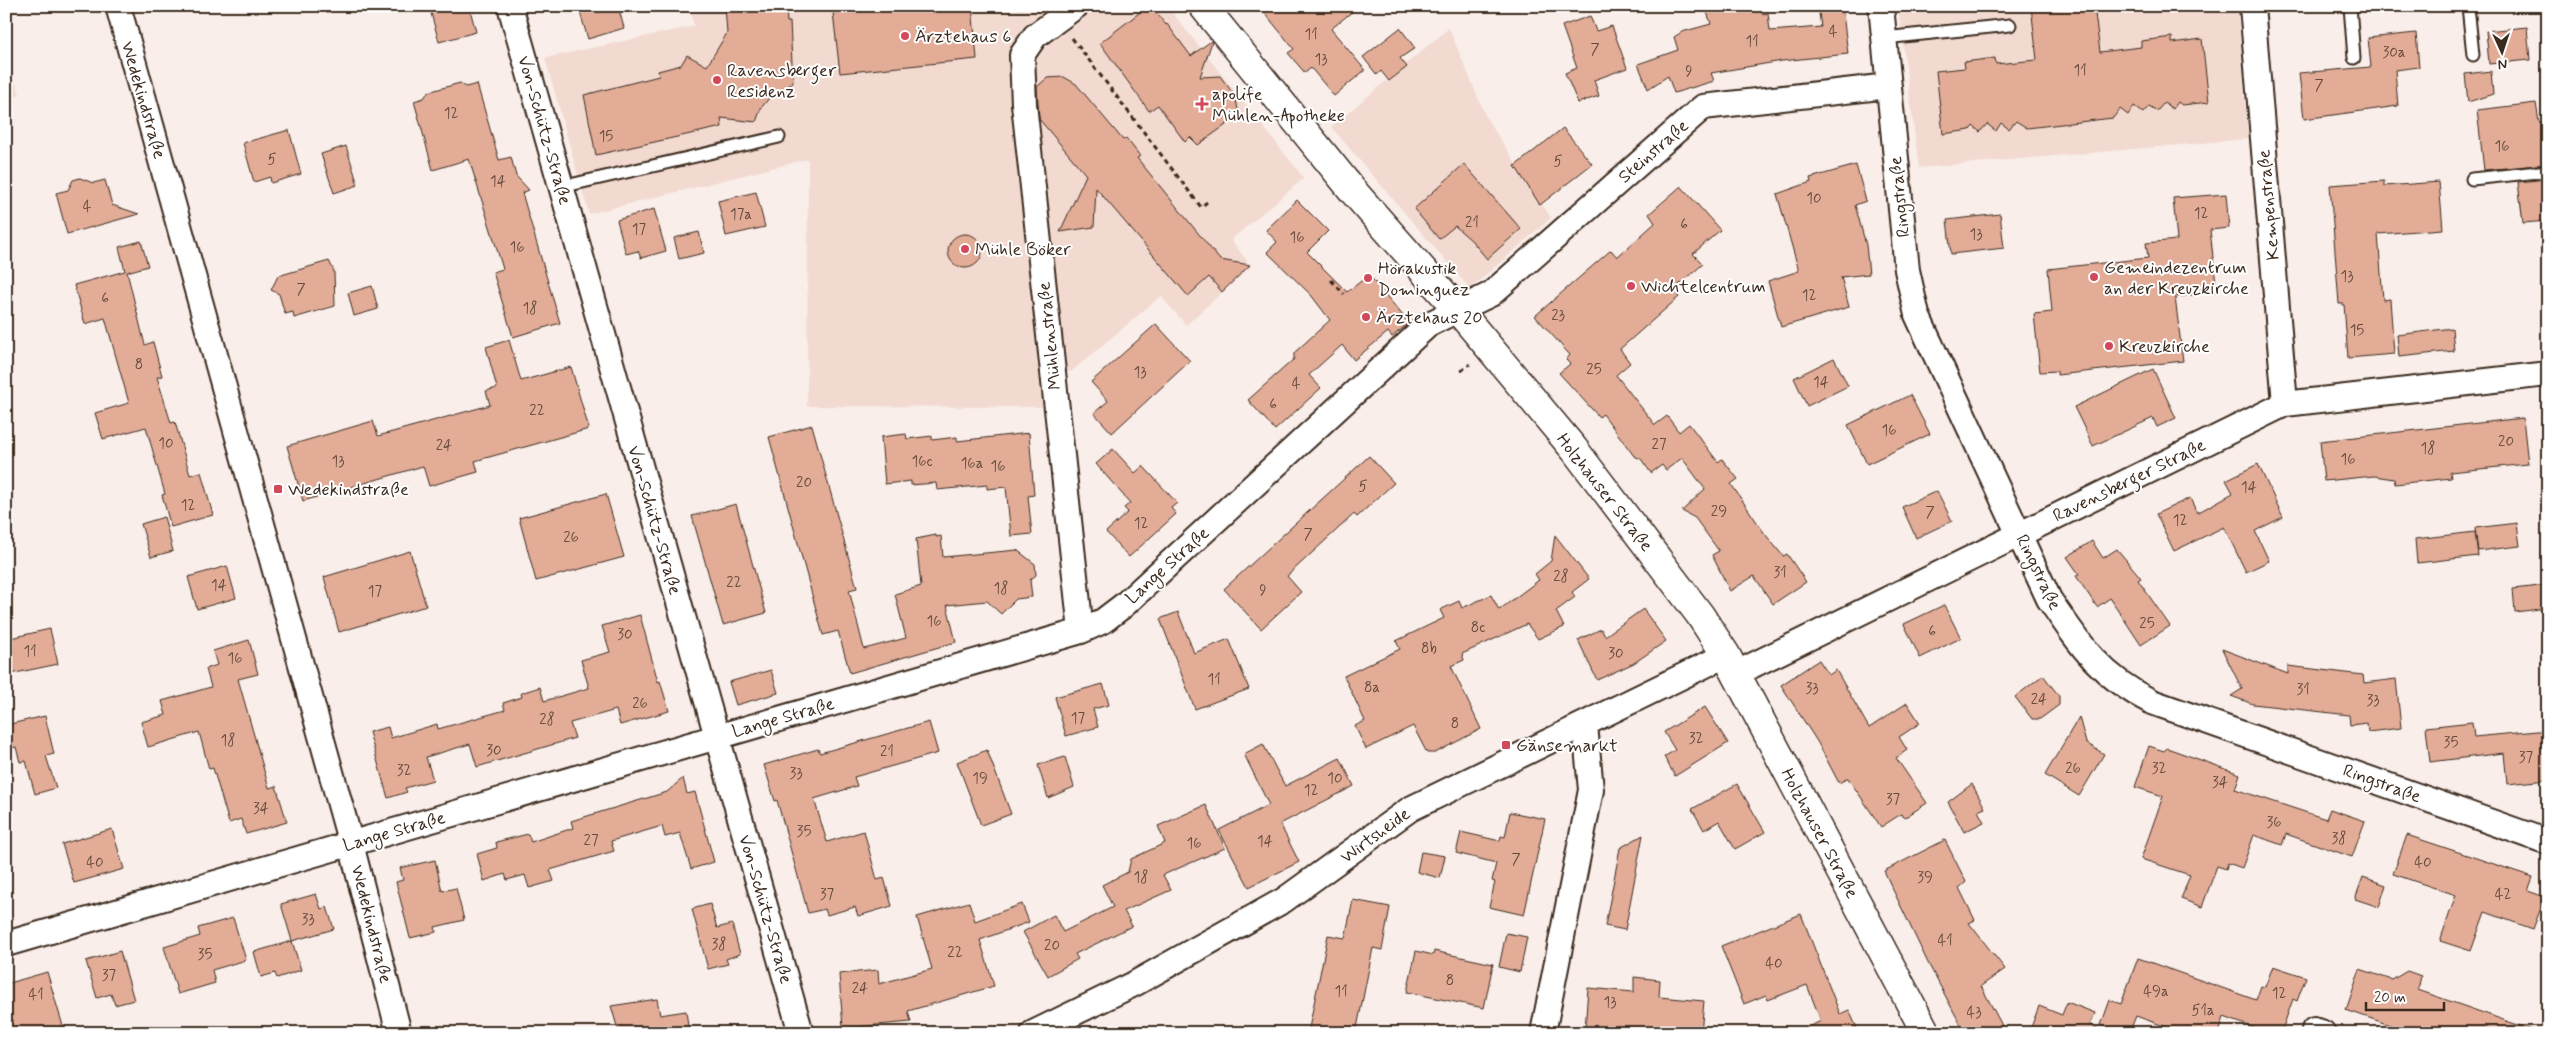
<svg xmlns="http://www.w3.org/2000/svg" width="2554" height="1039" viewBox="0 0 2554 1039" font-family="Mynerve,sans-serif">
<style>
.built{fill:#f2dad1}
.building{fill:#e2ac97;stroke:#3b2a1e}
.lines{fill:none;stroke-linecap:round;stroke-linejoin:round}
.lane-casing{stroke:#3b2a1e;stroke-width:15}
.street-casing{stroke:#3b2a1e;stroke-width:28}
.secondary-casing{stroke:#3b2a1e;stroke-width:31}
.path{stroke:#3b2a1e;stroke-width:3;stroke-dasharray:5 4;stroke-linecap:butt}
.lane{stroke:#fff;stroke-width:11}
.street{stroke:#fff;stroke-width:24}
.secondary{stroke:#fff;stroke-width:28}
.poi-dot{fill:#d1495b;stroke:#fff;stroke-width:2}
.labels{text-anchor:middle;stroke-width:4;stroke-linejoin:round;paint-order:stroke}
.number-label{font-size:15px;fill:#654a3c}
.poi-label{font-size:18px;fill:#3b2a1e;stroke:#fff;text-anchor:start}
.street-label{font-size:18px;fill:#3b2a1e;stroke:#fff}
</style>
<rect width="100%" height="100%" fill="#f9eeea"/>
<filter id="ink" filterUnits="userSpaceOnUse"><feTurbulence type="fractalNoise" baseFrequency=".02" numOctaves="2"/><feDisplacementMap in="SourceGraphic" scale="10" xChannelSelector="R" yChannelSelector="G"/><feConvolveMatrix kernelMatrix="1 2 1 2 8 2 1 2 1" color-interpolation-filters="sRGB"/></filter>
<g filter="url(#ink)">
<path class="built" d="M689,6H1167L1304,178L1231,240L1251,266L1186,325L1161,296L1072,371L1045,374L1048,407L807,406L808,159L589,214L545,58L694,26Z
M1961,6H2237L2248,139L1919,168L1899,14L1961,9Z
M1449,28L1487,119L1551,218L1470,289L1331,127Z
M6,63L20,94L6,101Z"/>
<path class="building" d="M429,6H469L476,32L439,42Z
M578,6H618L624,28L588,39Z
M725,6H786L787,22H790L793,83L770,97L761,108L756,122L721,118L722,127L596,155L584,95L659,76L658,71L681,65L687,55L707,66L727,33Z
M904,6H972L977,59L840,73L833,13Z
M1148,6H1151L1166,25L1167,24L1191,56L1211,41L1212,42L1200,77L1220,76L1235,96L1241,122H1230L1198,145L1190,137L1185,142L1158,105L1149,111L1100,43Z
M1259,6H1359L1331,29L1365,70L1334,96L1311,68L1305,73L1288,53L1294,49Z
M1705,6H1760L1762,14L1768,13L1770,31L1821,27L1818,6H1842L1848,54L1782,61L1711,73L1714,81L1674,93L1668,76L1648,89L1638,64L1678,50L1674,37L1682,32L1711,24Z
M2031,6H2094L2100,52L2141,47V41L2172,37V43L2202,39L2209,102L2182,105L2178,102L2173,109L2164,103L2157,111L2149,106L2143,113L2134,106L2128,115L2120,109L2113,118L2027,128L2016,121L2009,129L2001,123L1996,131L1987,124L1980,132L1973,126L1970,130L1943,134L1936,71L1965,68L1964,62L1995,58L1996,64L2037,60Z
M1590,16L1596,31L1612,26L1627,68L1594,80L1599,96L1578,103L1565,73L1577,68L1562,26Z
M2527,27L2530,60L2489,64L2486,31Z
M1400,28L1415,48L1400,58L1407,67L1389,81L1381,71L1377,75L1363,57Z
M2416,33L2419,67L2395,70L2398,106L2304,119L2299,73L2371,67L2368,38Z
M2491,71L2493,94L2468,102L2465,74Z
M1064,77L1076,84L1123,140L1126,138L1140,156L1137,158L1220,260L1250,265L1222,292L1209,277L1188,296L1096,188L1094,227L1060,232L1086,175L1039,119L1037,87L1047,78Z
M460,83L466,87L477,84L499,160L511,157L516,176L529,190L522,193L560,323L513,337L493,272L503,269L469,159L433,170L414,101L424,98L428,92Z
M2536,103L2539,122L2548,121V164L2484,170L2477,110Z
M1563,128L1592,164L1540,205L1515,166Z
M289,130L301,174L271,183L270,177L254,182L243,143Z
M346,146L358,185L334,193L321,154Z
M1464,164L1521,229L1487,259L1472,241L1455,226L1439,239L1414,209Z
M1856,165L1866,201L1855,205L1866,245L1869,274L1841,277L1849,307L1781,327L1768,281L1799,271L1777,194L1811,182L1810,178Z
M80,178L93,183L105,180L112,205L139,214L67,234L56,193L68,190L73,180Z
M2548,179V221L2523,223L2518,182Z
M2384,181V186L2439,182L2443,229L2378,234L2383,300L2390,299L2394,354L2348,358L2344,304H2339L2330,185Z
M1681,186L1720,230L1693,254L1703,264L1673,290L1679,297L1620,349L1630,363L1616,375L1655,425L1667,416L1679,432L1689,424L1718,462L1722,459L1738,479L1731,484L1765,534L1783,556L1787,554L1806,582L1773,604L1754,576L1730,591L1712,555L1719,551L1695,518L1682,511L1705,489L1682,458L1666,470L1662,465L1651,473L1641,459L1634,456L1603,414L1599,417L1559,373L1570,364L1566,360L1570,355L1535,316L1611,250L1617,257L1655,223L1649,214Z
M756,192L765,227L726,236L718,201Z
M2226,194L2229,228L2210,230L2217,292L2175,297L2183,361L2057,375V371L2040,372L2034,314L2052,312L2048,269L2148,258L2146,243L2177,240L2173,198Z
M1297,200L1328,231L1307,252L1347,292L1369,275L1409,323L1392,337L1388,332L1354,360L1342,345L1309,375L1321,388L1275,430L1248,400L1294,359V353L1330,320L1311,295L1267,252L1277,242L1266,230Z
M654,209L666,251L641,258L638,251L626,254L617,220Z
M2000,214L2004,248L1951,254L1947,220Z
M699,232L704,253L679,259L674,238Z
M948 251a17 17 0 1 1 34 0a17 17 0 1 1-34 0Z
M141,241L148,266L127,272L145,345L153,342L162,376L157,377L171,423L175,422L190,475L201,472L213,515L171,527L162,495L165,494L146,427L103,439L95,413L129,403L105,318L85,324L74,285L125,271L119,247Z
M329,261L334,271L335,306L294,318L293,312L285,314L279,294L271,290L278,276Z
M372,286L378,309L354,316L348,293Z
M1156,324L1190,361L1112,433L1094,413L1108,401L1091,382Z
M2452,328L2454,351L2399,357L2397,335Z
M509,340L521,381L571,367L589,429L475,461L478,472L429,486L423,466L303,501L287,446L373,421L378,436L490,405L486,391L497,388L486,347Z
M1834,358L1848,386L1807,406L1794,378Z
M2153,369L2176,418L2157,427L2153,418L2093,446L2074,407Z
M1910,395L1930,434L1867,464L1848,425Z
M2523,418L2528,464L2450,472L2451,478L2395,484L2394,479L2374,476L2324,481L2320,441Z
M812,425L857,588L849,590L864,649L906,638L895,594L921,586L916,539L936,535V537L941,536L943,557L1017,550L1035,564L1036,575L1030,580L1032,597L1016,599L1001,614L987,601L947,605L956,642L850,673L838,631L823,635L769,437Z
M1029,433L1034,495L1028,496L1032,534L1011,536L1006,487L987,489V485L937,490L936,483L911,485V481L885,484L881,437L906,434L907,439L932,436V440L957,437V441Z
M1113,449L1135,473L1143,466L1177,503L1171,508L1176,514L1129,557L1106,532L1128,512L1124,508L1130,503L1096,464Z
M1369,456L1394,483L1357,517L1354,514L1287,576L1301,592L1261,629L1224,589Z
M2258,464L2283,517L2255,531L2269,561L2246,572L2224,527L2174,551L2156,514L2190,498L2197,513L2233,493L2226,480Z
M1937,491L1952,521L1916,538L1902,507Z
M606,494L624,557L536,581L519,518Z
M736,504L766,613L723,625L692,516Z
M164,517L173,551L151,557L141,524Z
M2517,523L2520,546L2478,551L2475,528Z
M2475,532L2478,556L2417,563L2415,539Z
M1555,535L1589,579L1572,592L1575,597L1556,611L1564,627L1538,639L1527,624L1462,654L1464,660L1451,666L1481,729L1435,753H1427L1413,726L1366,749L1355,726L1365,721L1344,676L1400,649L1396,641L1444,618L1440,610L1459,601L1462,608L1491,595L1499,610L1539,580L1535,574L1551,561Z
M2092,541L2103,558L2117,549L2141,578L2138,580L2170,626L2141,645L2110,598L2097,607L2076,576L2079,574L2067,557Z
M410,551L426,606L339,632L324,577Z
M227,566L236,598L197,609L188,577Z
M2548,585V608L2515,612L2513,589Z
M1944,605L1961,638L1920,658L1904,624Z
M1643,609L1666,641L1634,663L1597,680L1578,640L1601,629L1605,636Z
M1178,612L1194,653L1229,639L1249,689L1195,709L1160,619Z
M640,615L658,682L660,681L669,711L620,725L616,710L570,723L575,738L477,767L470,744L426,757L433,780L405,788L407,792L388,798L369,732L388,727L391,738L437,724L438,729L505,710L503,703L522,697L521,693L540,687L544,701L589,688L581,660L610,652L602,626Z
M50,629L58,664L6,675V639Z
M249,640L258,674L238,679L269,788L276,786L287,822L246,834L241,819L229,823L213,768L209,769L199,732L148,747L141,722L166,715L162,701L211,687L206,669L217,665L213,651Z
M2222,649L2288,674V666L2363,675L2364,683L2396,679L2401,728L2368,732L2367,723L2350,725L2349,715L2253,704L2231,696L2242,689Z
M1819,660L1829,675L1836,670L1869,728L1907,703L1920,723L1899,737L1907,750L1896,758L1927,803L1904,818L1901,814L1881,827L1848,778L1839,783L1818,743L1781,685Z
M771,670L778,693L736,705L729,682Z
M2043,675L2059,696V705L2040,719H2032L2015,697Z
M1103,684L1109,705L1093,709L1098,727L1066,736L1055,697Z
M1705,707L1728,743L1675,776L1664,757L1675,750L1664,732Z
M45,716L54,754L46,756L56,788L35,794L26,761L20,762L16,747L11,748L6,725Z
M2079,717L2086,743L2104,754L2079,796L2045,775Z
M929,722L938,753L854,777L857,786L814,799L827,842L864,831L877,880L884,878L892,906L858,916L855,907L827,915L825,909L808,913L777,800L775,801L764,765L818,749L820,753Z
M2472,722L2474,737L2548,730V780L2507,784L2504,753L2430,762L2426,727Z
M1263,744L1285,786L1340,758L1354,786L1280,824L1299,862L1249,887L1219,830L1269,805L1244,754Z
M2149,746L2164,751L2167,748L2240,774L2235,789L2326,819L2330,809L2365,821L2352,857L2286,834L2282,845L2254,835L2242,868L2228,863L2226,869L2217,866L2202,907L2181,899L2190,875L2141,859L2163,796L2135,787Z
M987,750L1011,814L981,825L957,762Z
M1065,757L1074,787L1048,798L1038,765Z
M683,778L687,794L695,792L714,862L691,869L680,833L665,837L662,826L611,841L614,851L550,870L554,881L529,888L525,875L507,880L505,874L484,881L477,854L497,848L496,842L528,834L531,842L573,828L571,821L667,792Z
M1737,784L1765,832L1735,849L1719,821L1704,830L1692,809Z
M1972,784L1985,808L1978,811L1984,822L1964,832L1948,802Z
M1206,805L1225,848L1163,875L1171,890L1124,911L1132,926L1075,954L1078,959L1048,976L1023,932L1054,915L1063,932L1113,907L1102,885L1128,872L1131,859L1165,843L1158,826Z
M1510,812L1545,819L1524,915L1489,907L1495,882L1492,881L1496,863L1456,853L1461,832L1500,841L1501,836L1505,837Z
M112,829L124,869L74,883L62,844Z
M1643,835L1625,930L1605,926L1620,848Z
M2407,835L2533,877L2528,891L2545,897L2533,929L2485,912L2471,951L2440,941L2456,895L2393,874Z
M1945,840L1966,882L1959,888L1975,920L1969,923L2005,969L1981,986L2006,1033H1965L1928,963L1884,871Z
M1421,852L1445,856L1440,878L1417,872Z
M435,860L442,891L456,888L464,920L435,927L436,932L410,938L396,882L403,880L400,868Z
M2363,877L2386,885L2379,907L2355,899Z
M316,894L321,909L327,907L334,929L292,941L281,904Z
M1353,900L1390,907L1382,950L1373,948L1356,1033H1308L1328,935L1345,938Z
M969,902L975,921L1022,904L1029,922L980,940L994,986L908,1011L911,1022L843,1028L839,974L878,970L879,984L932,969L917,917Z
M710,904L717,928L732,924L740,954L726,959L728,964L708,969L692,909Z
M1801,914L1840,1014L1849,1010L1859,1033H1795L1821,1021L1807,985L1768,1000L1766,995L1744,1004L1721,946Z
M233,918L246,960L212,970L215,983L178,994L164,947L200,936L198,928Z
M1506,933L1527,937L1520,972L1499,967Z
M292,941L301,970L277,978L275,973L261,977L254,952Z
M120,951L134,1000L115,1005L111,994L97,998L86,961Z
M1416,951L1433,955L1434,951L1493,964L1484,1008L1407,992Z
M2138,958L2256,1000L2261,986L2265,987L2273,966L2306,977L2297,1001L2293,999L2281,1033H2268L2224,1017L2219,1033H2171L2172,1029L2136,1016L2129,1033H2122L2101,1025L2110,1000L2121,1004Z
M2360,969L2392,980L2407,971L2421,976L2418,990L2532,1030V1033H2413L2346,1010Z
M47,972L65,1033H6V984Z
M1634,977L1660,980L1659,997L1704,1001L1701,1033H1624L1585,1030L1588,988L1634,992Z
M657,999L660,1015L686,1011L689,1033H619L611,1006Z
M2067,1002L2095,1013L2090,1025L2104,1031V1033H2029L2039,1006L2062,1015Z"/>
<g class="lines">
<g class="lane-casing">
<path id="lane" d="M2350,6L2354,58
M2468,6L2473,55
M1884,38L2010,25
M2472,179L2548,171
M561,187L779,137
M1070,1033L1073,1013"/>
</g>
<g class="street-casing">
<path id="street" d="M118,6L351,844L399,1033
M510,6L801,1033
M1076,6L1035,36L1022,55L1024,104L1081,631
M1881,6L1907,270L1917,315L2049,599C2080,645 2101,677 2152,702L2548,842
M2252,6L2285,404
M1735,674L2285,404L2548,374
M6,944L1081,631L1103,621L1124,605L1429,324L1491,294L1703,107L1889,86
M2314,1030L2323,1033
M1033,1033L1134,984L1284,900L1410,809L1726,655
M1543,1033L1591,790L1585,725"/>
</g>
<g class="secondary-casing">
<path id="secondary" d="M1203,6L1353,191L1458,310L1574,449L1700,615L1726,655L1926,1033"/>
</g>
<path class="path" d="M1072,38L1201,207L1207,202
M1331,280L1344,294
M1461,371L1470,364"/>
<use href="#lane" class="lane"/>
<use href="#street" class="street"/>
<use href="#secondary" class="secondary"/>
</g>
</g>
<g class="poi-dot">
<circle cx="905" cy="36" r="5"/>
<circle cx="717" cy="80" r="5"/>
<path d="M1199.5 96.5h5v5h5v5h-5v5h-5v-5h-5v-5h5z"/>
<circle cx="965" cy="249" r="5"/>
<circle cx="2094" cy="277" r="5"/>
<circle cx="1368" cy="278" r="5"/>
<circle cx="1631" cy="286" r="5"/>
<circle cx="1366" cy="317" r="5"/>
<circle cx="2109" cy="346" r="5"/>
<rect x="273" y="484" width="10" height="10" rx="2.5"/>
<rect x="1501" y="740" width="10" height="10" rx="2.5"/>
</g>
<g class="labels">
<g class="number-label">
<text x="1833" y="36">4</text>
<text x="1311" y="39">11</text>
<text x="1752" y="46">11</text>
<text x="1595" y="54">7</text>
<text x="2394" y="57">30a</text>
<text x="1321" y="64">13</text>
<text x="2080" y="75">11</text>
<text x="1689" y="76">9</text>
<text x="2319" y="90">7</text>
<text x="451" y="118">12</text>
<text x="606" y="141">15</text>
<text x="2502" y="151">16</text>
<text x="272" y="164">5</text>
<text x="1558" y="166">5</text>
<text x="498" y="186">14</text>
<text x="1814" y="203">10</text>
<text x="87" y="211">4</text>
<text x="2201" y="218">12</text>
<text x="741" y="219">17a</text>
<text x="1472" y="227">21</text>
<text x="1684" y="229">6</text>
<text x="639" y="234">17</text>
<text x="1976" y="239">13</text>
<text x="1297" y="242">16</text>
<text x="517" y="252">16</text>
<text x="2347" y="281">13</text>
<text x="301" y="294">7</text>
<text x="1809" y="300">12</text>
<text x="105" y="303">6</text>
<text x="530" y="313">18</text>
<text x="1558" y="320">23</text>
<text x="2357" y="335">15</text>
<text x="139" y="369">8</text>
<text x="1594" y="374">25</text>
<text x="1140" y="377">13</text>
<text x="1821" y="387">14</text>
<text x="1296" y="388">4</text>
<text x="1273" y="409">6</text>
<text x="537" y="415">22</text>
<text x="1889" y="435">16</text>
<text x="2506" y="446">20</text>
<text x="166" y="448">10</text>
<text x="1659" y="449">27</text>
<text x="444" y="450">24</text>
<text x="2428" y="453">18</text>
<text x="2348" y="464">16</text>
<text x="338" y="466">13</text>
<text x="922" y="466">16c</text>
<text x="972" y="468">16a</text>
<text x="998" y="471">16</text>
<text x="804" y="487">20</text>
<text x="1363" y="491">5</text>
<text x="2249" y="492">14</text>
<text x="188" y="510">12</text>
<text x="1719" y="516">29</text>
<text x="1930" y="517">7</text>
<text x="2180" y="525">12</text>
<text x="1141" y="528">12</text>
<text x="1308" y="539">7</text>
<text x="571" y="542">26</text>
<text x="1780" y="577">31</text>
<text x="1561" y="581">28</text>
<text x="734" y="587">22</text>
<text x="219" y="590">14</text>
<text x="1001" y="593">18</text>
<text x="1263" y="595">9</text>
<text x="375" y="596">17</text>
<text x="934" y="626">16</text>
<text x="2147" y="628">25</text>
<text x="1478" y="632">8c</text>
<text x="1932" y="636">6</text>
<text x="625" y="639">30</text>
<text x="1429" y="653">8b</text>
<text x="30" y="656">11</text>
<text x="1616" y="658">30</text>
<text x="235" y="663">16</text>
<text x="1214" y="684">11</text>
<text x="1372" y="692">8a</text>
<text x="1812" y="693">33</text>
<text x="2303" y="694">31</text>
<text x="2039" y="704">24</text>
<text x="2373" y="705">33</text>
<text x="640" y="708">26</text>
<text x="1078" y="723">17</text>
<text x="547" y="724">28</text>
<text x="1455" y="728">8</text>
<text x="1696" y="743">32</text>
<text x="228" y="745">18</text>
<text x="2451" y="747">35</text>
<text x="494" y="755">30</text>
<text x="887" y="756">21</text>
<text x="2526" y="762">37</text>
<text x="2073" y="773">26</text>
<text x="2159" y="773">32</text>
<text x="404" y="775">32</text>
<text x="796" y="778">33</text>
<text x="980" y="783">19</text>
<text x="1335" y="783">10</text>
<text x="2220" y="787">34</text>
<text x="1311" y="795">12</text>
<text x="1893" y="804">37</text>
<text x="261" y="813">34</text>
<text x="2274" y="827">36</text>
<text x="804" y="836">35</text>
<text x="2339" y="843">38</text>
<text x="591" y="845">27</text>
<text x="1265" y="846">14</text>
<text x="1194" y="848">16</text>
<text x="1516" y="864">7</text>
<text x="95" y="867">40</text>
<text x="2423" y="867">40</text>
<text x="1141" y="882">18</text>
<text x="1925" y="882">39</text>
<text x="827" y="899">37</text>
<text x="2503" y="899">42</text>
<text x="308" y="924">33</text>
<text x="1945" y="945">41</text>
<text x="719" y="949">38</text>
<text x="1052" y="950">20</text>
<text x="955" y="957">22</text>
<text x="205" y="959">35</text>
<text x="1774" y="968">40</text>
<text x="109" y="980">37</text>
<text x="1450" y="985">8</text>
<text x="860" y="993">24</text>
<text x="1341" y="996">11</text>
<text x="2156" y="996">49a</text>
<text x="2279" y="998">12</text>
<text x="36" y="999">41</text>
<text x="1610" y="1007">13</text>
<text x="2203" y="1015">51a</text>
<text x="1974" y="1017">43</text>
</g>
<g class="poi-label">
<text x="915" y="42">Ärztehaus 6</text>
<text x="727" y="76">Ravensberger<tspan x="727" dy="21">Residenz</tspan></text>
<text x="1212" y="100">apolife<tspan x="1212" dy="21">Mühlen-Apotheke</tspan></text>
<text x="975" y="255">Mühle Böker</text>
<text x="2104" y="273">Gemeindezentrum<tspan x="2104" dy="21">an der Kreuzkirche</tspan></text>
<text x="1378" y="274">Hörakustik<tspan x="1378" dy="21">Dominguez</tspan></text>
<text x="1641" y="292">Wichtelcentrum</text>
<text x="1376" y="323">Ärztehaus 20</text>
<text x="2119" y="352">Kreuzkirche</text>
<text x="288" y="495">Wedekindstraße</text>
<text x="1516" y="751">Gänsemarkt</text>
</g>
<g class="street-label">
<text transform="translate(144 100) rotate(74)" y="6">Wedekindstraße</text>
<text transform="translate(545 130) rotate(74)" y="6">Von-Schütz-Straße</text>
<text transform="translate(1653 151) rotate(-41)" y="6">Steinstraße</text>
<text transform="translate(1899 197) rotate(-96)" y="6">Ringstraße</text>
<text transform="translate(2268 205) rotate(-95)" y="6">Kempenstraße</text>
<text transform="translate(1049 336) rotate(-96)" y="6">Mühlenstraße</text>
<text transform="translate(2129 480) rotate(-26)" y="6">Ravensberger Straße</text>
<text transform="translate(1605 492) rotate(52)" y="6">Holzhauser Straße</text>
<text transform="translate(655 520) rotate(74)" y="6">Von-Schütz-Straße</text>
<text transform="translate(1167 565) rotate(-42)" y="6">Lange Straße</text>
<text transform="translate(2039 572) rotate(64)" y="6">Ringstraße</text>
<text transform="translate(783 717) rotate(-16)" y="6">Lange Straße</text>
<text transform="translate(2382 783) rotate(20)" y="6">Ringstraße</text>
<text transform="translate(394 831) rotate(-16)" y="6">Lange Straße</text>
<text transform="translate(1820 833) rotate(62)" y="6">Holzhauser Straße</text>
<text transform="translate(1375 835) rotate(-36)" y="6">Wirtsheide</text>
<text transform="translate(766 909) rotate(74)" y="6">Von-Schütz-Straße</text>
<text transform="translate(372 924) rotate(76)" y="6">Wedekindstraße</text>
</g>
</g>
<rect width="2554" height="1039" fill="none" stroke="#fff" stroke-width="25"/>
<rect x="12" y="12" width="2529" height="1014" fill="none" stroke="#3b2a1e" stroke-width="2" filter="url(#ink)"/>
<g transform="translate(2502 52) rotate(177)" stroke="#ffffff" stroke-width="4" paint-order="stroke">
<path d="M0-4L9 19L0 12L-9 19Z" fill="#3b2a1e"/>
<text y="-8" font-size="14" font-weight="bold" text-anchor="middle" fill="#3b2a1e">N</text>
</g>
<path d="M2366 1002v8h78v-8" fill="none" stroke="#3b2a1e" stroke-width="2.5"/>
<text x="2374" y="1002" font-size="15" fill="#3b2a1e" stroke="#ffffff" stroke-width="4" paint-order="stroke">20 m</text>
</svg>
